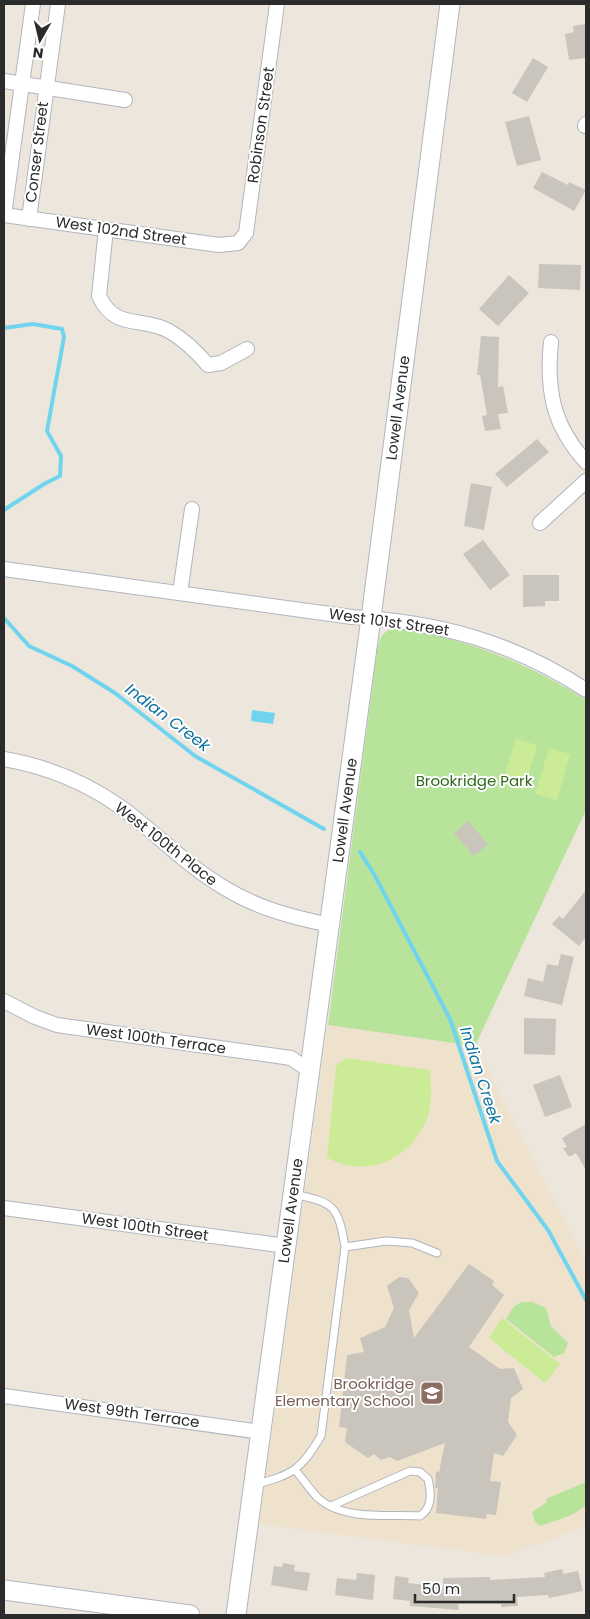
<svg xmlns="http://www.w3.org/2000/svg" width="590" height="1619" viewBox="0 0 590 1619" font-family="Poppins,sans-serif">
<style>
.education{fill:#eee2cd}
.green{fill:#b7e49a}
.pitch{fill:#cbeb96}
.water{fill:#71d4ef}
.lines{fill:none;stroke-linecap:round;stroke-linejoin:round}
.stream{stroke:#71d4ef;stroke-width:4}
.building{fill:#c9c4bc}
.lane-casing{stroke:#b1b5bf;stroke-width:9}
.street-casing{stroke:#b1b5bf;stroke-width:16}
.secondary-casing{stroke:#b1b5bf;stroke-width:21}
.lane{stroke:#fff;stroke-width:7}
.street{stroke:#fff;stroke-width:14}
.secondary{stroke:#fff;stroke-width:19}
.labels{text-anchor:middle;stroke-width:4;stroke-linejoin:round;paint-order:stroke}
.street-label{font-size:15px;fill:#2b2b2b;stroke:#fff}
.park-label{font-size:15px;fill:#2f691a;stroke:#fff}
.education-label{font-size:15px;fill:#785e54;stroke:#fff;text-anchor:end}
.water-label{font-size:16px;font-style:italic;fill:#0d739d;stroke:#fff}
</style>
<rect width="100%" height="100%" fill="#ede6dd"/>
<path class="education" d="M328,1025L475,1046L586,1262V1527L503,1556L259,1524Z"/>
<path class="green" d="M395,628C465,638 526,662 586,700V810L475,1046L328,1025L377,651C380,638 381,632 395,628Z
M522,1302H532L546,1308L551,1326L568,1343L564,1353L554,1357L506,1319L514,1306Z
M586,1482V1504C577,1516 555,1520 541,1526L535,1522L532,1512L547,1502L546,1499Z"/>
<path class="pitch" d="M516,739L537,745L524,790L502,784Z
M549,748L570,754L557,800L535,794Z
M346,1058L430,1070C431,1084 432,1098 429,1112C420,1148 382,1174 346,1165C339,1164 333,1160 327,1158L336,1066Z
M502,1318L560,1364L545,1383L489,1338Z"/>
<path class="water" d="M252,710L275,713L273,724L251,721Z"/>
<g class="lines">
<path class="stream" d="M4,328L33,324L62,329L64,337L47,431L61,456L60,476L44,484L4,510
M4,618L29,646L72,666L115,693L195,756L324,829
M360,852L374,874L450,1019L497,1161L548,1230L586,1300"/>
</g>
<path class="building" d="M586,24L585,58L569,60L565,34L574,32L573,26Z
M533,58L548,67L527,102L512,93Z
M529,116L541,160L517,166L505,122Z
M542,172L568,185L569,182L586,190L574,211L533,188Z
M539,264L581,265L580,290L538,288Z
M509,275L529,293L498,326L479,309Z
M481,336L499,337L498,387L503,386L508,413L498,414L501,429L485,431L482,416L487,415L480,375H477Z
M537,439L549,452L507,487L495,474Z
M471,483L492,487L484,530L464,526Z
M483,540L510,575L490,590L463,554Z
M523,575H559V601H545V606L523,607Z
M468,821L488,844L474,856L454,833Z
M586,890V937L579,946L552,924L559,916L563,919Z
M561,954L574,957L562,1005L524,996L528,978L543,982L547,964L558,966Z
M524,1018L556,1019L555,1055L524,1054Z
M560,1075L572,1107L545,1117L533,1085Z
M586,1124V1170L576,1153L569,1157L563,1148L567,1147L562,1138Z
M469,1264L494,1281L492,1285L504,1295L469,1347L500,1369L514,1368L523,1389L511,1398L508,1422L517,1435L503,1456L494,1453L490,1481L501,1482L496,1515L487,1514L486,1519L436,1513L438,1488H435L436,1471L439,1472L445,1443L397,1461L390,1457L381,1460L374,1454L368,1458L345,1442L347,1428L339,1427L347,1355L364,1352L360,1338L385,1327L394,1308L387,1286L399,1277L408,1278L419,1293L409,1310L414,1338Z
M283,1563L295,1565L294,1571L310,1573L307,1591L271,1585L274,1566L282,1567Z
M562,1569L563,1574L578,1571L583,1591L549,1598L548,1595L517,1597L518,1606L501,1607V1604H458L459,1610L410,1606V1601L393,1599L395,1576L409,1578L408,1583L443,1587V1578L490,1577V1580L545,1577L544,1573Z
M357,1573L375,1575L373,1600L335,1595L337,1578L356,1580Z"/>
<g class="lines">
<g class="lane-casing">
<path id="lane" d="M345,1247L386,1241L412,1243L437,1253
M296,1471C303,1479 310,1490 318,1498C343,1521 389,1514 420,1516C433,1508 431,1492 428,1479L420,1472L410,1471L331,1506
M254,1485C293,1474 300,1471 321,1436L345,1247C338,1205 334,1203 294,1194"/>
</g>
<g class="street-casing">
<path id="street" d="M4,81L125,100
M585,126L586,124
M4,215L219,245L238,243L246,233L277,4
M4,215L33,4
M29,219L58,4
M106,229L99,296C115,331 142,316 169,331C185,340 196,351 208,365L221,363L247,349
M551,342C546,390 553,426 586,462
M540,523L586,481
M4,569L352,617C439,622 513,642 586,690
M180,593L192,509
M4,759C45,766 87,783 122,808C156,833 186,865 223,887C257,908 291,917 330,925
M4,1001L35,1017L57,1025L291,1058L310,1071
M4,1208L286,1246
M4,1396L261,1432"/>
</g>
<g class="secondary-casing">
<g id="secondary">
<path d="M4,1590L190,1615"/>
<path id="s1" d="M236,1615L371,618L450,4"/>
</g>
</g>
<use href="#lane" class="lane"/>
<use href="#street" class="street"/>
<use href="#secondary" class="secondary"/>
</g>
<defs>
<g id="school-square" transform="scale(1.25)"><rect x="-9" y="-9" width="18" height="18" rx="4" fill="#8d6e63" stroke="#fff"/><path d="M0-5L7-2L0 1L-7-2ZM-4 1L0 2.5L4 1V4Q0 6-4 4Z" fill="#fff"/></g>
</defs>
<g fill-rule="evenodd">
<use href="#school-square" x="432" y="1393"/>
</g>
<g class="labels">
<g class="street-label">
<text transform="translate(261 125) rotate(-82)" y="5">Robinson Street</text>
<text transform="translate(37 152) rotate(-83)" y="5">Conser Street</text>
<text transform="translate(121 231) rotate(8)" y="5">West 102nd Street</text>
<text dy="5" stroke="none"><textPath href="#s1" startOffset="1218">Lowell Avenue</textPath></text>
<text transform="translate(389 622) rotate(8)" y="5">West 101st Street</text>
<text dy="5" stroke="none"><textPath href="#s1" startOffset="812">Lowell Avenue</textPath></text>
<text transform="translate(166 844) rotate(38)" y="5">West 100th Place</text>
<text transform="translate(156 1039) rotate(8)" y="5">West 100th Terrace</text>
<text dy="5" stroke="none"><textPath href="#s1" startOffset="408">Lowell Avenue</textPath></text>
<text transform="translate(145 1227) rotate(8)" y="5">West 100th Street</text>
<text transform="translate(132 1413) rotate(8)" y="5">West 99th Terrace</text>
</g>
<g class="park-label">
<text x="474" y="786">Brookridge Park</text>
</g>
<g class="education-label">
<text x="414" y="1389">Brookridge<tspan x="414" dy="17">Elementary School</tspan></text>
</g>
<g class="water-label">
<text transform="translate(168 717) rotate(37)" y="6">Indian Creek</text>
<text transform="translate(481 1075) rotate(72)" y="6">Indian Creek</text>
</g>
</g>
<rect width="590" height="1619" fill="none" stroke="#2b2b2b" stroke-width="10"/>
<g transform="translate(40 40) rotate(188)" stroke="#ffffff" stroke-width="4" paint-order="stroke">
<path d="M0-4L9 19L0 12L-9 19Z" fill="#2b2b2b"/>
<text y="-8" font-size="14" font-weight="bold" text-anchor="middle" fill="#2b2b2b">N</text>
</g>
<path d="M415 1594v8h99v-8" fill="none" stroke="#2b2b2b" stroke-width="2.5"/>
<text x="422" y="1594" font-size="15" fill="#2b2b2b" stroke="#ffffff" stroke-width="4" paint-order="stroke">50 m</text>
</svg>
